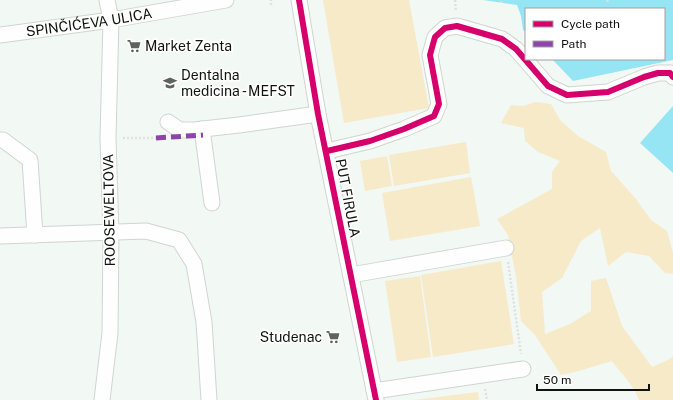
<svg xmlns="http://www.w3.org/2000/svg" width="673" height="400" viewBox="0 0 673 400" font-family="'Public Sans',sans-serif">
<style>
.green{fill:#f6eac8}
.water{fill:#96e5f4}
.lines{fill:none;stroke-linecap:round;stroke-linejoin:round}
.minor-casing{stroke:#d0d5d1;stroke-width:17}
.path{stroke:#dfe1df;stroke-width:2.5;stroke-dasharray:2 2;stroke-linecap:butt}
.minor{stroke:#fdfefd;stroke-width:15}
.quiet{stroke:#8e44ad;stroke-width:5;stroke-dasharray:10 5;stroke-linecap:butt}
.cycleway-casing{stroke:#fff;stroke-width:8}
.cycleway{stroke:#d6006c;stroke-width:6}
.labels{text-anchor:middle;stroke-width:3.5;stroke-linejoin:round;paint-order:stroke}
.street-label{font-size:14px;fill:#101310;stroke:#fff}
.poi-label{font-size:14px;fill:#101310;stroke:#fff;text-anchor:start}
</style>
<rect width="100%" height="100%" fill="#f2f8f3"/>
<path class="green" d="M323,0H409L429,108L344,123Z
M535,102L551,104L560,120L578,136L606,152L611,171L636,199L651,220L667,231L673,253V274L665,273L649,256L626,252L608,266L600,228L581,241L562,278L542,292L545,334L570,324L591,311V281L606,278L622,326L652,367L670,359L673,356V400H639C634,385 621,374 612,361L575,372L561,375L535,335L521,321L516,277L508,235L497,219L552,189V172L560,161L538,152L525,141L524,128L501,123L511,105L523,106Z
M466,142L470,173L394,186L389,155Z
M387,156L392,186L365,191L360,161Z
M471,177L480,226L390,241L382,193Z
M501,261L514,344L433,357L421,275Z
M420,276L431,357L397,362L385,281Z
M478,392L479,400H414Z"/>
<path class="water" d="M483,0H673V60L573,81L552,59H664V9H526V32L523,30L521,16L517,5Z
M673,106V173L640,143Z"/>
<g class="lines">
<g class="minor-casing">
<g id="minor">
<path d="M299,0L318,114L376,400"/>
<path id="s1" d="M0,35L111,20L226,0"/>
<path d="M168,122L180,130H194L239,125L318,114"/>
<path d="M202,129L212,203"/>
<path d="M0,140H3L30,160L35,235"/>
<path d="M327,151L370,141L404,129L434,116L439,104L430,55L435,37L445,28L457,26L502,39L516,49L548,86L567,95L608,92L644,77L658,73H670L673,77"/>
<path d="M0,236L146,231L179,240L194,264L204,322L209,400"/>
<path d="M351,275L506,248"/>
<path d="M374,391L523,369"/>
<path d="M102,400L110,333L111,233L108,138L111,20L107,0"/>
</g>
</g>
<path class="path" d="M455,0L456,12
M607,0L608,2
M501,3V0
M271,5V0
M123,138H156
M508,262L521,354
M485,389L487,400"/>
<use href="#minor" class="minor"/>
<path class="quiet" d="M156,138L203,135"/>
<g class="cycleway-casing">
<path id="cycleway" d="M299,0L318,114L376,400
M327,151L370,141L404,129L434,116L439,104L430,55L435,37L445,28L457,26L502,39L516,49L548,86L567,95L608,92L644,77L658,73H670L673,77"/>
</g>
<use href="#cycleway" class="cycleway"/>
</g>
<defs>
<g id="supermarket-bare" transform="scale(1.08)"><path d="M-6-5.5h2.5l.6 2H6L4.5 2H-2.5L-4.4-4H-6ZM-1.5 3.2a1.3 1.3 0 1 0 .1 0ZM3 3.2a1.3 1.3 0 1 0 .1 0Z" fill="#5f635f" stroke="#fff" stroke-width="2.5" paint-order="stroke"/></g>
<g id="university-bare" transform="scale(1.08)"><path d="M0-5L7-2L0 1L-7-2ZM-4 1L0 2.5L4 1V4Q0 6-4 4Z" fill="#5f635f" stroke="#fff" stroke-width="2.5" paint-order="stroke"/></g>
</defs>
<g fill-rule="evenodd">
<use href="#supermarket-bare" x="134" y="46"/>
<use href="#university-bare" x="170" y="83"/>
<use href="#supermarket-bare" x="333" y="337"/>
</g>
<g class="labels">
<g class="street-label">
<text dy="5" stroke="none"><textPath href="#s1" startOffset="90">SPINČIĆEVA ULICA</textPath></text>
<text transform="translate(348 198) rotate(79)" y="5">PUT FIRULA</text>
<text transform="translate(109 210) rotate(-91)" y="5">ROOSEWELTOVA</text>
</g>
<g class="poi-label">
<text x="145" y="51">Market Zenta</text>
<text x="181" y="80">Dentalna<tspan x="181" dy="16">medicina - MEFST</tspan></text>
<text x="322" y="342" text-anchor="end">Studenac</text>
</g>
</g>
<rect x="525" y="8" width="140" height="52" fill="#ffffff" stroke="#9fa19f"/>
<rect x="533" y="21" width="20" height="6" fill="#d6006c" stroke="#9fa19f"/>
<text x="561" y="28" font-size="12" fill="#101310">Cycle path</text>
<rect x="533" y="41" width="20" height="6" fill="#8e44ad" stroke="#9fa19f"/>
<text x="561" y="48" font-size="12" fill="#101310">Path</text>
<path d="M537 384v6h112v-6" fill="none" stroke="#101310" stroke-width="2"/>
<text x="543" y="384" font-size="12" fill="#101310" stroke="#ffffff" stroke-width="3" paint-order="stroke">50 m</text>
</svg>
